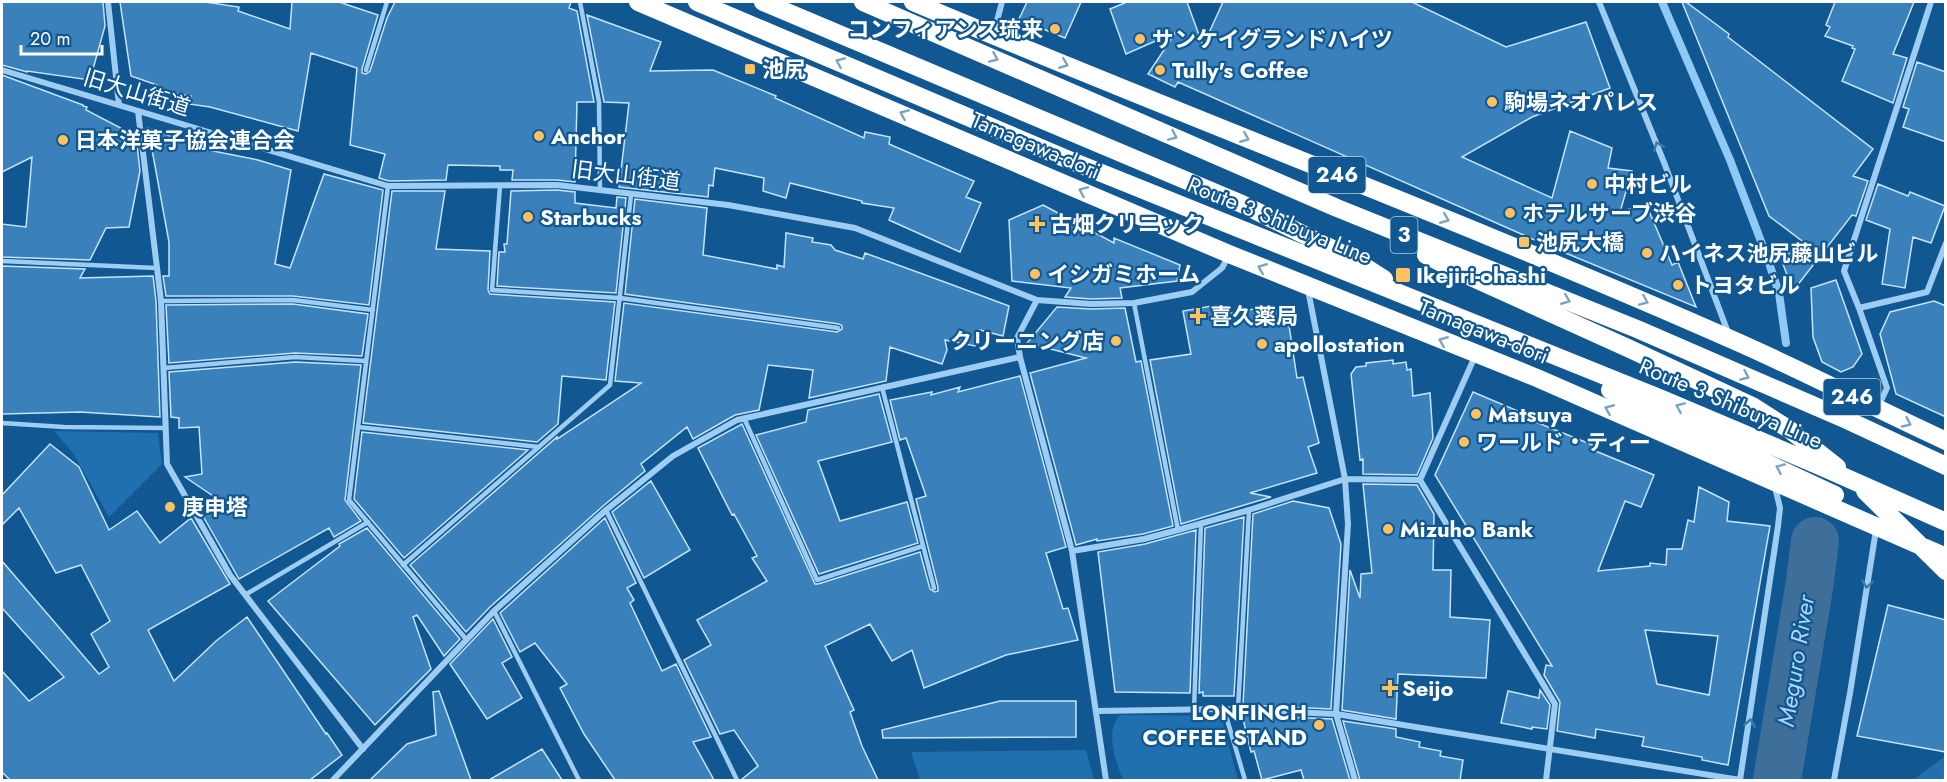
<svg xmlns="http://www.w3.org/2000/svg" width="1947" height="782" viewBox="0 0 1947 782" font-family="Jost,'Noto Sans JP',sans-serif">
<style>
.green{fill:#2070af}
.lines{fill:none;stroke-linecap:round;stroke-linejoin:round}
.stream{stroke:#8fcaf6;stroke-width:8}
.river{stroke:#3d6f9a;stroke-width:48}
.building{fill:#3a80ba;stroke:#c5e4fd;stroke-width:1.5;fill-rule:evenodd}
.highway-tunnel{stroke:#3570a2;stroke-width:18;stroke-dasharray:18 9;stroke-linecap:butt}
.lane{stroke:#9dcdf2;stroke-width:4.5}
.street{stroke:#9dcdf2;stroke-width:6}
.highway{stroke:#fff;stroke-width:18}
.oneway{stroke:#7ca3c3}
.oneway2{stroke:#3b7aaf}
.poi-dot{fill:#ffc05f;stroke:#115792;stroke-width:2}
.labels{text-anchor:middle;stroke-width:4.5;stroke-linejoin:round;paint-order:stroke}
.shield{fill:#115792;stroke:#b8cdde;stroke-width:1.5}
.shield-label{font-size:21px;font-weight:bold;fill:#fff}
.poi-label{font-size:22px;font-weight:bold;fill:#fff;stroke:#115792;text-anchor:start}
.street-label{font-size:22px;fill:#fff;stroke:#115792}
.water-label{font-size:24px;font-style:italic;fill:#a9d6f9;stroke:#115792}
</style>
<rect width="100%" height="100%" fill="#115792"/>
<path class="green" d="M54,431L158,433L162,464L109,517L73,453Z
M1120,715L1221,716L1238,780H1123C1116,761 1104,733 1120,715Z
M1086,750L1094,780H920L911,752Z
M1945,756V780H1913Z"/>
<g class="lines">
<path class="stream" d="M1662,2L1730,160L1767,257L1779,293L1786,343"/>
<path class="river" d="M1777,780L1809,588L1815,541"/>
</g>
<path class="building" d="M2,2H103L105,26L90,80L27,71V72L2,65Z
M120,2H205L239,7L238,11L290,29L292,2H339L378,15L362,69V73L366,74L370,71L387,18L395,2H571L569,8L577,11L594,102H577L575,182L557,180H512L513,170H500V166L448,165L446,180L389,181L379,178L385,154L350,145L357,68L311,53L298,131L210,107L189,104L191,96L156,91L157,85L131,76Z
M1027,2H1081L1065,38L1019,19Z
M1127,2H1187L1203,46L1223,2H1412L1506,47L1586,22L1610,88L1532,117L1462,157L1552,198L1570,131L1612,148L1608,168L1632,171L1620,212L1646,204L1672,265L1678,262L1696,307L1546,245L1178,82L1175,87L1148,74L1176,32L1126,54L1110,9Z
M1682,2H1686L1729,34L1728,37L1873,149L1853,176L1868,181L1856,216L1852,215L1793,291L1780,256L1810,247L1769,216Z
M1835,2H1914L1893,54L1907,58L1893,103L1842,81L1855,49L1852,48L1853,46L1825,36L1830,27L1826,25Z
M587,15L661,42L650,71L713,70L776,96L775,98L864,138L865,132L890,137L889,144L974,181L966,197L981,203L960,252L889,220L894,208L862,203V201L790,183L786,198L763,191L764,178L715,168L713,186L709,185L708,197L619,187L629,103L604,102Z
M1917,62L1946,72V142L1903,127L1909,109L1903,107Z
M2,75L83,105V106L87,107L86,110L136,136L140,171L129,227L106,228L90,260L2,257V224L26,227L32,157L2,172Z
M148,128L208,150L258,160L291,170L275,264L290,268L324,174L383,190L369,305L293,296H166L163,276H169V242Z
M1878,184L1908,196L1910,192L1945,206L1931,243L1913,237L1905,288L1882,284L1890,229L1866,220Z
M557,190L575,192V203L616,208L617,197L626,198L616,293L497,286L499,252H505L504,244H507L511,191Z
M392,191H445L436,249L490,251L488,290L490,294L615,302L606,380L562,376L558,424L537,442L363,423Z
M635,199L707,208L703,255L777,269V265L784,267L786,233L813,238L812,242L831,245L835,250L863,259L865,253L950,284L1009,306L1003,336L980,330L975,346L945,340L947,350L942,364L890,347L886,381L809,398L813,370L768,365L759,410L735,415L693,439L687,427L641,464L645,471L603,506L490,607L466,632L410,565L557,437V439L641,383L615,381L624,303L837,332L842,329V326L839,324L625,294Z
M1043,205L1114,243V238L1180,265L1177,281L1120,288L1122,298L1091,299L1065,297L1071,288L1012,281L1009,220Z
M2,266L85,269L80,278L153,276L156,301L160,417L80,412L2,414Z
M1836,280L1862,354L1853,367L1841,372L1822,362L1813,337L1811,288Z
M1934,301L1946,306V417L1896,394L1880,334L1890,312Z
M293,304L368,314L362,356L295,353L169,363L166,305Z
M1217,305L1219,315L1272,306L1288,319L1297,378L1303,377L1319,443L1308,447L1317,473L1250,493L1271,497L1181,524L1150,360L1191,354L1183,311Z
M1057,307L1091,309L1125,308L1136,362L1141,361L1173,526L1143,534L1097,541V539L1076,545L1030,373L1086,358L1027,343Z
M1393,360V364L1406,362L1407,370L1411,369L1413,396L1430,393L1433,438L1417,475L1363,474V459L1360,460L1351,374L1356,367L1366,366V363Z
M295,362L361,365L345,500L361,521L334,537L329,528L239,579L200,511L216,498L185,477L202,474L199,427L179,428V418L171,417L169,372Z
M1020,376L1066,547L1046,553L1063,609L1068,608L1078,640L1006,655L924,688L912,650L892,661L870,624L825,646L854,710L850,712L862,746L878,780H741L758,766L734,730L720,734L684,660L711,645L697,620L767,581L752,558L757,556L734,514L732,515L698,448L742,424L815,584H818L920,552L930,589L935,592L938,591V587L916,499L926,496L906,438L900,440L890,400L932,392L931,395L960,387L958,392Z
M1473,392L1518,411L1516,414L1595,446L1593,450L1654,475L1641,507L1625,501L1598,571L1650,566V563L1666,565L1667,549H1682L1688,520L1694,522L1699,487L1729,502L1727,521L1770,526L1728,765L1702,760V757L1642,746L1644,737L1596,729L1595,738L1557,731L1560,702L1544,675L1546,665L1552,666L1435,475ZM1645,630L1718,636L1709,695L1657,684Z
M879,394L892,442L818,461L840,521L907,502L918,543L819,574L756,435L806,422L808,410Z
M362,432L528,450L404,558L354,499Z
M50,444L79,467L109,530L137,511L160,543L191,518L230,584L148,630L174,681L216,641L247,617L326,734L327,733L342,755L310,780H10L2,772V671L29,701L64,677L2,608V561L99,674L109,667L91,634L110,621L81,565L56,573L19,508L2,525V495Z
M651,481L690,550L644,578L612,512Z
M1363,484L1417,485L1434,514L1433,570H1451L1450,617L1490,620L1486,678L1398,674L1396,719L1342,710L1350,570L1360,598L1361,574L1372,573Z
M1293,501L1329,508L1341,544L1331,709L1243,705L1253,514Z
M1244,517L1234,696H1203V692L1199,693L1205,528Z
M605,518L636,583L627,588L634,600L630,603L662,671L676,664L711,737L693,742L714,780H615L584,734L560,688L567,684L535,643L520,652L500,613Z
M367,528L460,639L444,656L417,615L413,617L431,669L375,725L268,601L340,546L339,544Z
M1196,530L1190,693L1115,692L1098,552L1145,544Z
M1888,605L1946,620V752L1857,736Z
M493,619L512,657L502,663L522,698L487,719L450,664Z
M1540,690L1550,705L1547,729L1532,727V729L1501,723L1508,691L1539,698Z
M439,691L471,780H370L407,744L436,735L433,692Z
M1000,701H1076V737L883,738L882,730Z
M1242,715L1332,719L1350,780H1304L1301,770L1262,780L1254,751L1251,752Z
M1343,721L1396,729V737L1420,742L1419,747L1441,751L1440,756L1463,760L1460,780H1360Z
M542,749L562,780H489Z"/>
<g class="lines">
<path class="highway-tunnel" d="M1943,780L1946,779"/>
<path class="lane" d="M580,2L599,102L600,191
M366,70L387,2
M388,186L349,500L466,639
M500,186L492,290L620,298L838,328
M2,261L156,268
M161,301L293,300L373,310
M1134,303L1178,530
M164,368L295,357L366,361
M882,387L934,588
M744,418L817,580L923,546
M2,423L64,427L165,428
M358,427L539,447
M606,510L737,780
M403,565L610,385L631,195
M245,595L368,522
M494,611L579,780
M1194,709L1201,523
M1224,709L1245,780
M1238,709L1249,510"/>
<path class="street" d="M108,2L119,105
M1599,2L1665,165L1729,335
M1931,2L1844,271L1859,308L1927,292L1946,243
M994,32L1002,2
M2,70L388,186L557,185L728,205L855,228L1037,300L1091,304L1134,303L1192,292L1222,268L1228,257
M138,111L161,301L167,464L230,575L363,749
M1308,290L1345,479L1348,524L1336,714L1355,780
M1037,300L1017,338L1020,357L1072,551L1106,780
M1859,308L1887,388L1879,405
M1476,354L1420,480L1555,704L1546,780
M1072,551L1144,539L1178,530L1249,510L1345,479L1420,480
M1097,711L1224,709L1336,714L1740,780L1778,526L1780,508L1775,487
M333,780L494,611L606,510L673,456L737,420L1020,357
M1834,780L1850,693L1876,530"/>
<path class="highway" d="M638,2L1229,254L1537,378L1946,557
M697,2L1069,160L1662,399L1822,467L1946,522
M763,2L1242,204L1351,258L1384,279
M863,2L1337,208L1637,329L1847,420L1946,466
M913,2C1183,116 1458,219 1726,337C1800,369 1872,407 1946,441
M1426,255L1451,268L1630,349L1754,407L1790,430L1837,467
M1610,390L1835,495
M1865,491L1946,571"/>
</g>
<defs><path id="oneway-chevron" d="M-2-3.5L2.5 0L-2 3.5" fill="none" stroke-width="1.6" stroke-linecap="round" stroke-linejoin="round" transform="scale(1.5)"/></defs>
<g class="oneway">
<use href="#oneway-chevron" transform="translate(994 58) rotate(23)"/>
<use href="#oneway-chevron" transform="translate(840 62) rotate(-157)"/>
<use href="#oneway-chevron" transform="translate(1064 64) rotate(22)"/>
<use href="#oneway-chevron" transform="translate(904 114) rotate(-157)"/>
<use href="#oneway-chevron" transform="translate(1173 136) rotate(24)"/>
<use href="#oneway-chevron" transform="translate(1245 138) rotate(22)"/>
<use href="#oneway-chevron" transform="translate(1083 191) rotate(-156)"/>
<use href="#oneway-chevron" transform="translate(1445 219) rotate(22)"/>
<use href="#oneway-chevron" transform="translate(1262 268) rotate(-158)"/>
<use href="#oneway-chevron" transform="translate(1566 300) rotate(22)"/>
<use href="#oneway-chevron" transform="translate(1644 301) rotate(23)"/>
<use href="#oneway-chevron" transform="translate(1443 341) rotate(-158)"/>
<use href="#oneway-chevron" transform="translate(1745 376) rotate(24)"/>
<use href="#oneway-chevron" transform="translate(1680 407) rotate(-157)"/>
<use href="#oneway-chevron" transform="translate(1609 409) rotate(-157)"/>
<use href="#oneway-chevron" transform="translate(1907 423) rotate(25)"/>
<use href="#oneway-chevron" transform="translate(1780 468) rotate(-156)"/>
</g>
<g class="oneway2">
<use href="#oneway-chevron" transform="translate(1658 146) rotate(-113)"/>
<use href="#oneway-chevron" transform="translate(1867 584) rotate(99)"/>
<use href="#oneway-chevron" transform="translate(1750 723) rotate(-81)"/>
</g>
<g class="poi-dot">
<circle cx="1055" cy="29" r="6"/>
<circle cx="1140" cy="39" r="6"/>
<rect x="744" y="63" width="12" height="12" rx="3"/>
<circle cx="1160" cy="70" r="6"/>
<circle cx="1492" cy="102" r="6"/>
<circle cx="539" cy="136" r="6"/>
<circle cx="63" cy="140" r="6"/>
<circle cx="1592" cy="184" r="6"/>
<circle cx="1510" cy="213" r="6"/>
<circle cx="528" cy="217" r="6"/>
<path d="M1034 215h6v6h6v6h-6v6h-6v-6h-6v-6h6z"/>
<rect x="1518" y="236" width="12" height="12" rx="3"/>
<circle cx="1647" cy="253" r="6"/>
<circle cx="1035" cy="274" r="6"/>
<rect x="1395" y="267" width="16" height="16" rx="3"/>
<circle cx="1678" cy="285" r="6"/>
<path d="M1195 307h6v6h6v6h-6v6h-6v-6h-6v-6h6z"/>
<circle cx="1116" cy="341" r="6"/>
<circle cx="1262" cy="344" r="6"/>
<circle cx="1476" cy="414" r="6"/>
<circle cx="1464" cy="442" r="6"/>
<circle cx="170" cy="507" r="6"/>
<circle cx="1388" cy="529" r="6"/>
<path d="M1387 679h6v6h6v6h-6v6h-6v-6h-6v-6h6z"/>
<circle cx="1319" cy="725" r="6"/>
</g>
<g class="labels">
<g class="shield">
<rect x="1308.5" y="157" width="57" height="36" rx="4.5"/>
<rect x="1390.5" y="217" width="27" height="36" rx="4.5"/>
<rect x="1823.5" y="379" width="57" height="36" rx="4.5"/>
</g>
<g class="shield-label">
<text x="1337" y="182">246</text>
<text x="1404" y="242">3</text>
<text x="1852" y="404">246</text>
</g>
<g class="poi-label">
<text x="1043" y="37" text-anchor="end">コンフィアンス琉来</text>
<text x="1152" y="47">サンケイグランドハイツ</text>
<text x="762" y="77">池尻</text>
<text x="1172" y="78">Tully's Coffee</text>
<text x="1504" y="110">駒場ネオパレス</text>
<text x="551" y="144">Anchor</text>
<text x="75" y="148">日本洋菓子協会連合会</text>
<text x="1604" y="192">中村ビル</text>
<text x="1522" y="221">ホテルサーブ渋谷</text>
<text x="540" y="225">Starbucks</text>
<text x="1050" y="232">古畑クリニック</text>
<text x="1536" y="250">池尻大橋</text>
<text x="1659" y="261">ハイネス池尻藤山ビル</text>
<text x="1047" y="282">イシガミホーム</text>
<text x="1416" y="283">Ikejiri-ohashi</text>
<text x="1690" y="293">トヨタビル</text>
<text x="1210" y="324">喜久薬局</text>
<text x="1104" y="349" text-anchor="end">クリーニング店</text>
<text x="1274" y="352">apollostation</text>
<text x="1488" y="422">Matsuya</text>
<text x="1476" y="450">ワールド・ティー</text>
<text x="182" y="515">庚申塔</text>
<text x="1400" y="537">Mizuho Bank</text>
<text x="1402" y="696">Seijo</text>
<text x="1307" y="720" text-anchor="end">LONFINCH<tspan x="1307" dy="25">COFFEE STAND</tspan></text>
</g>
<g class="street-label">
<text transform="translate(137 92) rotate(17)" y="8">旧大山街道</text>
<text transform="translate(1036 145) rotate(23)" y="8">Tamagawa-dori</text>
<text transform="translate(626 175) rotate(7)" y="8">旧大山街道</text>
<text transform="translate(1280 220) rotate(22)" y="8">Route 3 Shibuya Line</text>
<text transform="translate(1484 331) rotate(22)" y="8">Tamagawa-dori</text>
<text transform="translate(1731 403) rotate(23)" y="8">Route 3 Shibuya Line</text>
</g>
<g class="water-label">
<text transform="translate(1796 661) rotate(-81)" y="8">Meguro River</text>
</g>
</g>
<rect width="1947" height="782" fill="none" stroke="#ffffff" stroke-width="6"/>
<path d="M21 45v9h81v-9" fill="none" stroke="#ffffff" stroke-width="3"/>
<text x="30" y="45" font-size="18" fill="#ffffff" stroke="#115792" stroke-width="4.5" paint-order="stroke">20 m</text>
</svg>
